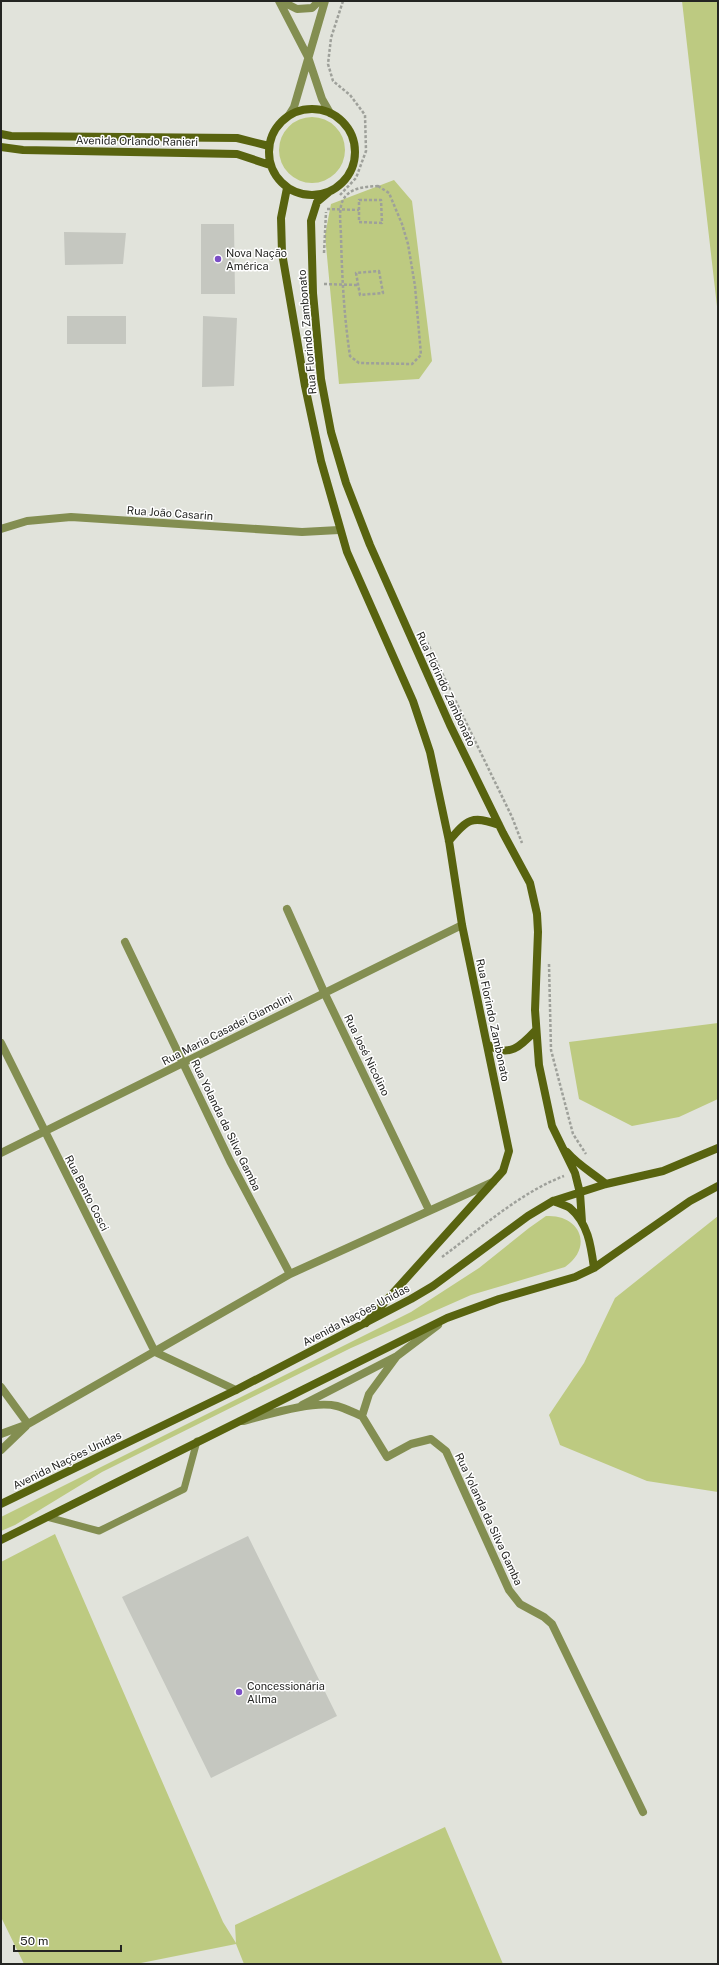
<svg xmlns="http://www.w3.org/2000/svg" width="719" height="1965" viewBox="0 0 719 1965" font-family="'Public Sans',sans-serif">
<style>
.green{fill:#bdca81}
.building{fill:#c5c7c0}
.lines{fill:none;stroke-linecap:round;stroke-linejoin:round}
.path{stroke:#9ea09a;stroke-width:2.5;stroke-dasharray:3 2;stroke-linecap:butt}
.service{stroke:#838e51;stroke-width:7}
.minor{stroke:#838e51;stroke-width:8}
.secondary{stroke:#58630f;stroke-width:8}
.poi-dot{fill:#7b4ec6;stroke:#fff;stroke-width:1.5}
.labels{text-anchor:middle;stroke-width:3;stroke-linejoin:round;paint-order:stroke}
.street-label{font-size:11px;fill:#242522;stroke:#fff}
.poi-label{font-size:11px;fill:#242522;stroke:#fff;text-anchor:start}
</style>
<rect width="100%" height="100%" fill="#e1e3db"/>
<path class="green" d="M682,1H718V315Z
M279 150a33 33 0 1 1 66 0a33 33 0 1 1-66 0Z
M394,180L412,201L432,361L419,379L339,384L325,235L331,204Z
M718,1023V1099L679,1117L632,1126L579,1099L569,1042Z
M546,1216C580,1214 594,1247 565,1267L471,1295L351,1348L102,1472L15,1525L1,1531V1517L411,1312L479,1268L529,1228Z
M718,1216V1492L647,1481L560,1445L549,1415L584,1363L615,1298Z
M55,1534L223,1922L236,1943L235,1925L445,1827L503,1964H244L236,1944L136,1964H24L1,1917V1562Z"/>
<path class="building" d="M201,224H234L235,294H201Z
M64,232L126,233L123,264L65,265Z
M67,316H126V344H67Z
M203,316L237,318L234,386L202,387Z
M248,1536L337,1716L211,1778L122,1597Z"/>
<g class="lines">
<path class="path" d="M378,186L389,193L402,224L408,244L415,286L421,355L412,364L359,363L350,356C344,316 342,277 341,237C341,226 338,210 343,200C350,187 365,187 378,186Z
M340,195L356,178L366,151L365,115L350,95L333,81L328,64L331,38L343,1
M359,200H381L382,223L359,222Z
M327,209L359,210
M324,253L326,212
M379,271L383,293L360,295L356,273Z
M324,284L358,285
M427,642L512,817L522,843
M549,964L551,1050L573,1134L586,1154
M442,1257C480,1229 521,1192 564,1176"/>
<path class="service" d="M47,1517L99,1531L184,1489L197,1441"/>
<path class="minor" d="M279,1L308,57L322,99L330,113
M281,1L297,9L312,8L319,1
M289,115L294,107L325,1
M1,529L27,521L71,517L302,532L339,530
M287,909L324,992L429,1210
M125,942L230,1161L290,1274
M1,1043L155,1352L236,1390
M1,1153L462,925
M1,1387L28,1424
M302,1405L397,1356L438,1325
M362,1416L387,1457L411,1444L431,1439L446,1451L509,1590L520,1604L544,1617L552,1624L643,1812
M243,1421C267,1415 313,1400 337,1406C345,1408 354,1413 362,1416L369,1394L397,1356
M1,1434L28,1424L290,1274L493,1182
M1,1450L26,1426"/>
<path class="secondary" d="M269 152a43 43 0 1 1 86 0a43 43 0 1 1-86 0Z
M1,134L11,136L237,138L269,146
M1,147L23,150L237,154L270,165
M287,188L281,218L282,253L305,386L321,461L347,552L413,701L430,752L449,841L462,925L509,1151L503,1171L366,1323
M329,192L317,202L311,221L313,293L321,379L331,432L346,483L370,545L450,725L503,833L530,883L537,914L538,932L535,1010L539,1065L552,1126L575,1173L580,1193L582,1222
M449,841C467,819 472,815 499,825
M487,1044C509,1059 521,1046 536,1030
M567,1152C578,1165 593,1173 606,1184
M553,1201C558,1203 565,1205 570,1208C588,1223 591,1246 594,1268
M1,1504L236,1390L411,1299L433,1286L528,1216L553,1201L606,1184L663,1171L718,1148
M1,1540L447,1318L499,1299L575,1277L594,1268L690,1201L718,1186"/>
</g>
<g class="poi-dot">
<circle cx="218" cy="259" r="4"/>
<circle cx="239" cy="1692" r="4"/>
</g>
<g class="labels">
<g class="street-label">
<text transform="translate(137 141) rotate(1)" y="4">Avenida Orlando Ranieri</text>
<text transform="translate(307 332) rotate(-95)" y="4">Rua Florindo Zambonato</text>
<text transform="translate(170 513) rotate(4)" y="4">Rua João Casarin</text>
<text transform="translate(446 689) rotate(65)" y="4">Rua Florindo Zambonato</text>
<text transform="translate(493 1020) rotate(78)" y="4">Rua Florindo Zambonato</text>
<text transform="translate(227 1029) rotate(-27)" y="4">Rua Maria Casadei Giamolini</text>
<text transform="translate(367 1055) rotate(64)" y="4">Rua José Nicolino</text>
<text transform="translate(226 1125) rotate(64)" y="4">Rua Yolanda da Silva Gamba</text>
<text transform="translate(87 1193) rotate(63)" y="4">Rua Bento Cosci</text>
<text transform="translate(356 1315) rotate(-28)" y="4">Avenida Nações Unidas</text>
<text transform="translate(67 1460) rotate(-26)" y="4">Avenida Nações Unidas</text>
<text transform="translate(489 1519) rotate(65)" y="4">Rua Yolanda da Silva Gamba</text>
</g>
<g class="poi-label">
<text x="226" y="257">Nova Nação<tspan x="226" dy="13">América</tspan></text>
<text x="247" y="1690">Concessionária<tspan x="247" dy="13">Allma</tspan></text>
</g>
</g>
<rect width="719" height="1965" fill="none" stroke="#242522" stroke-width="4"/>
<path d="M14 1945v6h107v-6" fill="none" stroke="#242522" stroke-width="2"/>
<text x="20" y="1945" font-size="12" fill="#242522" stroke="#ffffff" stroke-width="3" paint-order="stroke">50 m</text>
</svg>
